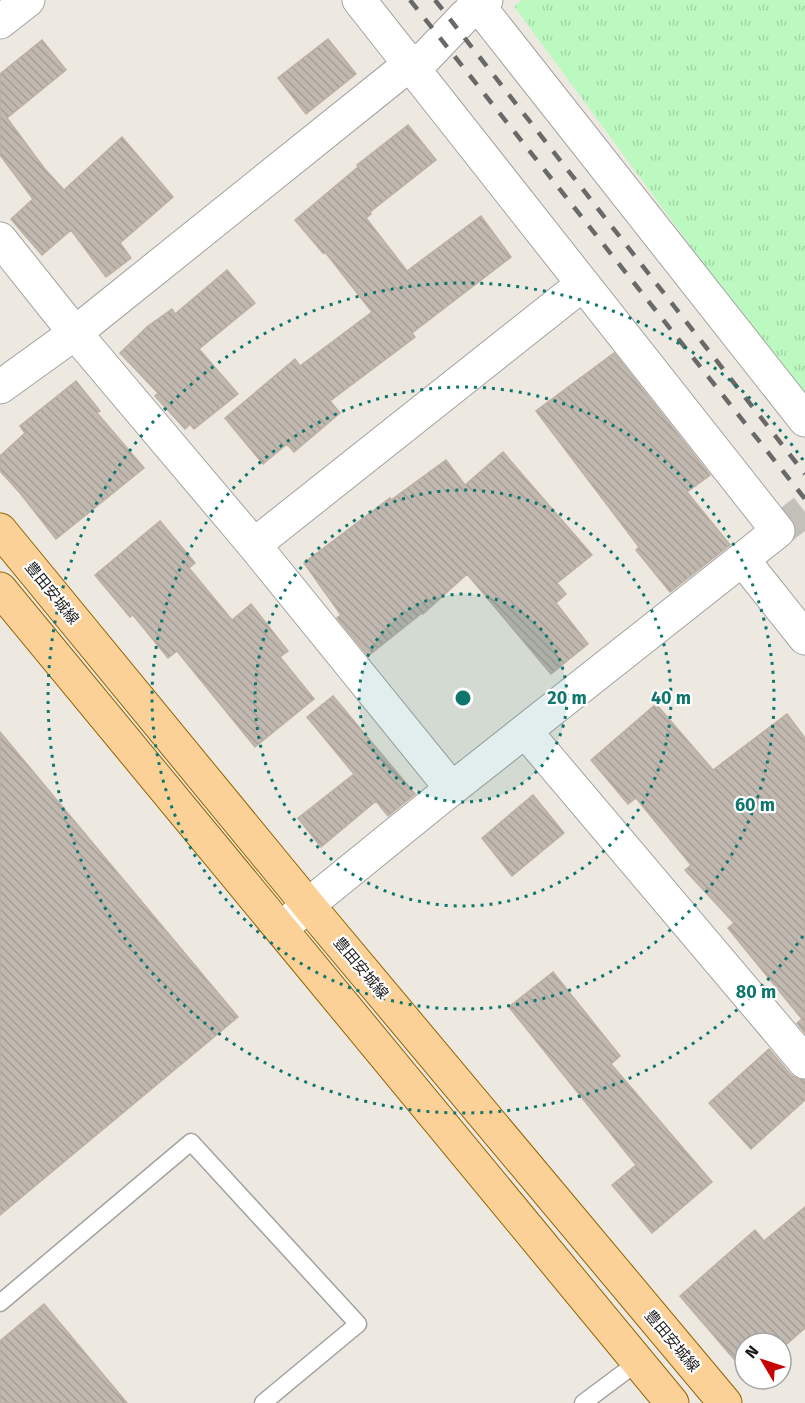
<svg xmlns="http://www.w3.org/2000/svg" width="805" height="1403" viewBox="0 0 805 1403" font-family="'Fira Sans','Noto Sans JP',sans-serif">
<style>
.park{fill:url(#park-tufts)}
.building{fill:url(#building-back-hatch);stroke:#beafa3;stroke-width:1.5}
.lines{fill:none;stroke-linecap:round;stroke-linejoin:round}
.minor-tunnel{stroke:#c3c0b9;stroke-width:33;stroke-dasharray:33 16;stroke-linecap:butt}
.service-casing{stroke:#a2a2a2;stroke-width:19}
.minor-casing{stroke:#a2a2a2;stroke-width:35}
.primary-casing{stroke:#926301;stroke-width:35}
.service{stroke:#fff;stroke-width:16}
.minor{stroke:#fff;stroke-width:33}
.primary{stroke:#fbd197;stroke-width:33}
.rail{stroke:#696969;stroke-width:4.5;stroke-dasharray:12 12;stroke-linecap:butt}
.ring{fill:none;stroke:#0f766e;stroke-width:3;stroke-dasharray:3 6}
.labels{text-anchor:middle;stroke-width:4.5;stroke-linejoin:round;paint-order:stroke}
.street-label{font-size:15px;fill:#1b1b1b;stroke:#fff}
.centre{fill:#0f766e;stroke:#fff;stroke-width:3}
.ring-label{font-size:18px;text-anchor:middle;font-weight:bold;fill:#0f766e;stroke:#fff;stroke-width:4.5;stroke-linejoin:round;paint-order:stroke}
</style>
<defs>
<pattern id="park-tufts" width="24" height="20" patternUnits="userSpaceOnUse" patternTransform="scale(1.5)"><rect width="24" height="20" fill="#bcf9c1"/><path d="M3 7l-1-3M5 7V3M7 7l1-3M15 17l-1-3M17 17v-4M19 17l1-3" fill="none" stroke="#a1d5a5"/></pattern>
<pattern id="building-back-hatch" width="6" height="6" patternUnits="userSpaceOnUse" patternTransform="scale(1.5)"><rect width="6" height="6" fill="#c1b8b0"/><path d="M-1 5l2 2M0 0l6 6M5-1l2 2" fill="none" stroke="#a59e97"/></pattern>
</defs>
<rect width="100%" height="100%" fill="#ede9e1"/>
<path class="park" d="M522,0H805V402L514,6Z"/>
<path class="building" d="M328,39L356,74L306,114L278,78Z
M42,40L66,70L7,118L44,168L64,190L122,137L173,197L120,243L131,258L106,277L71,230L42,255L11,219L33,199L0,155V74Z
M408,125L436,160L370,212L371,214L366,218L407,271L481,216L511,257L412,333L415,337L330,401L340,413L294,452L287,444L263,464L225,418L295,359L300,366L372,312L325,252L323,253L295,220L358,167L357,165Z
M227,270L255,303L199,349L238,394L194,429L190,424L185,429L155,396L158,393L120,353L148,326L172,309L175,314Z
M614,353L710,475L687,492L730,545L670,592L636,550L639,547L536,411Z
M76,381L100,411L97,413L144,468L56,539L20,493L0,471V456L25,433L20,426Z
M503,452L592,555L557,583L566,594L556,603L588,644L551,674L467,574L423,614L422,613L368,656L337,618L341,615L304,563L390,498L391,500L446,460L465,485Z
M160,521L195,563L189,568L232,620L251,604L288,651L280,657L314,699L255,747L177,651L168,658L133,615L130,617L95,575Z
M333,696L415,794L388,816L376,801L321,847L298,818L354,774L307,717Z
M656,704L713,770L787,714L805,738V1033L797,1023L802,1019L728,928L734,923L685,870L691,865L636,798L628,804L591,760Z
M0,732L238,1017L0,1215Z
M533,795L564,833L512,876L482,838Z
M553,972L620,1056L611,1064L712,1182L652,1233L612,1185L636,1165L509,1007Z
M769,1049L791,1075L798,1079L805,1080V1100L751,1149L709,1103Z
M805,1207V1328L781,1349V1343H745V1372L680,1296L755,1230L764,1241Z
M44,1304L127,1403H0V1341Z"/>
<g class="lines">
<path class="minor-tunnel" d="M778,531L805,510"/>
<g class="service-casing">
<path id="service" d="M0,1303L191,1142L358,1324L263,1403
M583,1403L638,1362"/>
</g>
<g class="minor-casing">
<path id="minor" d="M474,0L805,420
M0,22L28,0
M0,239L75,333L254,545L452,789
M0,387L75,333L410,64L426,57L465,16L486,0
M254,545L583,284
M743,560L805,638
M525,731L805,1062
M281,929L308,905L435,802L778,531L359,0"/>
</g>
<g class="primary-casing">
<path id="primary" d="M0,530L308,905L725,1403
M0,589L672,1403"/>
</g>
<use href="#service" class="service"/>
<use href="#minor" class="minor"/>
<use href="#primary" class="primary"/>
<path class="rail" d="M410,0L805,499
M435,0L805,474"/>
</g>
<circle cx="463" cy="698" r="104" fill="#0f766e" fill-opacity=".12"/>
<g class="ring">
<circle cx="463" cy="698" r="104"/>
<circle cx="463" cy="698" r="208"/>
<circle cx="463" cy="698" r="311"/>
<path d="M803 936A415 415 0 1 1 803 460"/>
</g>
<g class="labels">
<g class="street-label">
<text transform="translate(52 593) rotate(51)" y="5">豊田安城線</text>
<text transform="translate(361 968) rotate(50)" y="5">豊田安城線</text>
<text transform="translate(672 1341) rotate(50)" y="5">豊田安城線</text>
</g>
</g>
<circle cx="463" cy="698" r="9" class="centre"/>
<g class="ring-label">
<text x="567" y="704">20 m</text>
<text x="671" y="704">40 m</text>
<text x="755" y="811">60 m</text>
<text x="756" y="998">80 m</text>
</g>
<g transform="translate(763 1361) rotate(309)"><circle r="28" fill="#ffffff" stroke="#a4a4a4" stroke-width="1.5"/>
<path d="M0-4.5L10 22L0 15L-10 22Z" fill="#c50301"/>
<text y="-9" font-size="16" font-weight="bold" text-anchor="middle" fill="#1b1b1b">N</text>
</g>
</svg>
